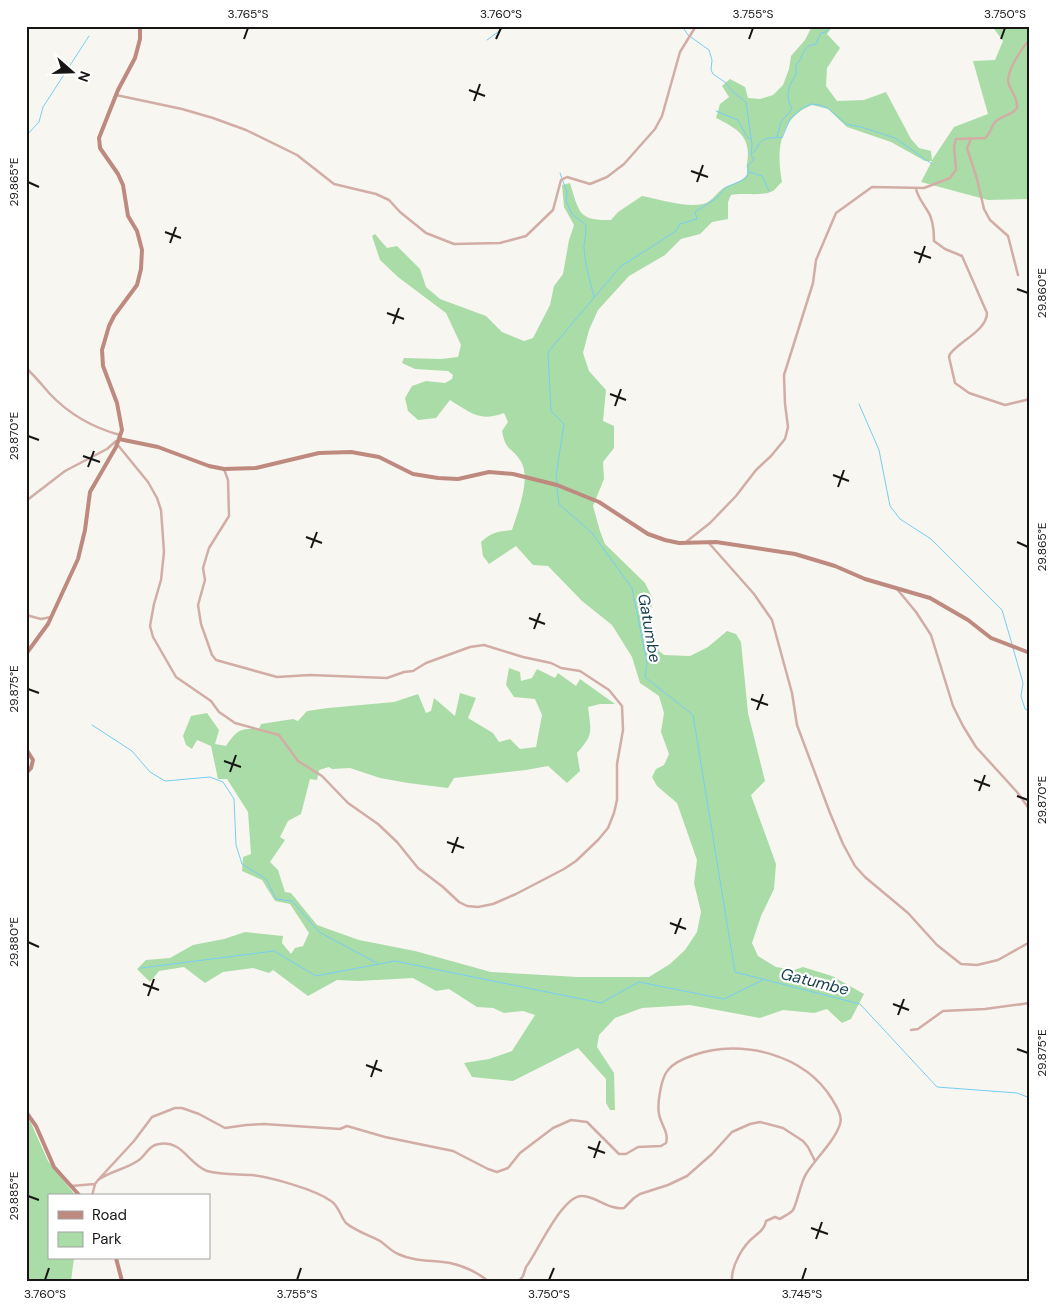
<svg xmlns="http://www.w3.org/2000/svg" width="1056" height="1307" viewBox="0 0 1056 1307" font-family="'DM Sans',sans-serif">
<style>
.green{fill:#aadca8}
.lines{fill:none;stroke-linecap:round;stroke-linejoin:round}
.stream{stroke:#77cdf2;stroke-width:1}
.street{stroke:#d2ada6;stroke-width:2.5}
.secondary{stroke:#be897f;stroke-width:4}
.ticks{fill:none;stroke:#171614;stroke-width:2}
.labels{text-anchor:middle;stroke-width:4.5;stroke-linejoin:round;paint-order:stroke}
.water-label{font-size:16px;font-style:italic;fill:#183f4f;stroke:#fff}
.neatline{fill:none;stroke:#171614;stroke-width:2}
.ticks-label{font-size:12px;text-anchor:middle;fill:#171614}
</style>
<rect width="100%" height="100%" fill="#f8f6f0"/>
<path class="green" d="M812,26H833L827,34L840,48L827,68L826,86L837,101L864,100L886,92L911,139L919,148L931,151L932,160L954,127L988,114L973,61L995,60L1003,41L992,26H1030V199L988,200L921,182L932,161H925L891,142L847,127L828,109L812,105C779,118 776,151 782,182C779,184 776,189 773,191C761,197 743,192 731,195L728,202V219L712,222L700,234L681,239L665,255L629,276L598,310L589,330L583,353L589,371L606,390L603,421L614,426V448L603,462L604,479L593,506L600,531L605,544L645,583L653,599L648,624L659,651L664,655L690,656L708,647L727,631L736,634L741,642L748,713L765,781L751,795L776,864L774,889L761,916L752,943L758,956L776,967L794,970L803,967L832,976L864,994L851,1019L842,1023L827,1009L814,1013L783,1010L760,1018L690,1005L642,1008L615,1018L599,1035L597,1047L614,1073L615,1110H610L606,1103V1079L578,1048L513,1081L472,1077L464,1063L489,1059L512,1051L535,1015L523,1011L504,1013L493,1008L477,1007L449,989L436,991L413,978L358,981L337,980L308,996L273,970L269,973L253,968L223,972L205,983L184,967L159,971L150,982L137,969L146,960L170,958L193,945L224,939L245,932L283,936L282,943L291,954L295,948L303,946L309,933L290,904L275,901L262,880L242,871L243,857L251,854L248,812L227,779H218L211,746L197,740L192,749L186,745L183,736L191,716L207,713L219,730L215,744L226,746C237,730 240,728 259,729L261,724L293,719L298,721L307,711L328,708L394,702L418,694L426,713L431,711L434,698L455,716L460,693L476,698L468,718L493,733L499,742L510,739L520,749L536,747L542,715L535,699L514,697L506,685L509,668L520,672L521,681L532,678L537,669L555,678L558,673L576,686L580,679L615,704H600L588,707C591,732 594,734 577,753L580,771L567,783L548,766L526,770L454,778L448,788L408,783L380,778L350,768L332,769L329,767L319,770L317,780L310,779L301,814L288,821L280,837L285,840L270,862L278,870L285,892L291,893L317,925L359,940L415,951L491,972L578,977H649L670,964L685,950L697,932L701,912L694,883L697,860L677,803L657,786L652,777L656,769L664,765L669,754L661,732L664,713L659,696L640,683L632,657L612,625L582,601L548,566L533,565L516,546L489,564L483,556L481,542C491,532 499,531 512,530C518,511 532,477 520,460C510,445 506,452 502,431L508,422L504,413C479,422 471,413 450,400L436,418L418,420L408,411L405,398L412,386L426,381L445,383L452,379L453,375L448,371L415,369L402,363L404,358L441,359L458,357L461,345L446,313L398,277L380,260L372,236L375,234L387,248L397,246L420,269L426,287L440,299L486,316L502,332L524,341L533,338L550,305L554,286L563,274L569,240L574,225L564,207L562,185L570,183C579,212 578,221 611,220L618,212L642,196C659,199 686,208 703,204C711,202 715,195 721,190C727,184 743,183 747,174C748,171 746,166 747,163C752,136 736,128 716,118L720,104L729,97L722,86L730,79L745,87L748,98L760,99L773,95L783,85L789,69L791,56L805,40Z
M26,1116L31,1123L48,1161L76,1196H49V1258H74L71,1281H26Z"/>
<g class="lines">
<path class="stream" d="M686,28V26
M487,40L506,26
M716,111L738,120L747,137L750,139
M26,136L39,122L43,107L89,36
M777,137L782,138L790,119L801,109L811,104L820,105L828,108L846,124L861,127L895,138L932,164
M752,154C757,150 758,142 765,139C769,137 773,139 777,137L781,122L792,109C785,96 788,86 796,75V65C806,55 800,46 816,44L821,33L826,32L830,26
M749,172L762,176L769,191
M560,173L567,192L566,201L572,214L586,225C586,232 585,238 584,245C584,263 590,280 594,297
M859,404L879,450L890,506L900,519L931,539L1002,610L1012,644
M557,484L556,476L564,424L551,411L548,352L620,267L676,231L680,224L697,219L695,212L718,197L725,188L743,180L748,176V166L754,159L751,155L752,145L746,102L733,92L726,83L713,74L711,70L712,60L709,50L688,35L682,26
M557,488L559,504L592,533L632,588L647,663L645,677L693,715L735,972L860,1004L937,1087L1017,1093L1030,1098
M1013,648L1023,683L1021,696L1025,709L1030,711
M92,725L132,751L150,772L165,781L210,777L223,782L234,799L236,845L242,864L266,879L276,899L292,901L319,932L377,963
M141,968L274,951L316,976L395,961L601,1003L639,982L724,999L763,980"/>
<path class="street" d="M116,95L182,109L213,118L246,130L297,155L334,184L376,194L389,200L400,212L426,233L454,244L500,243L526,236L553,210L561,180L567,177L590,184L607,177L624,164L655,129L662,116L680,52L696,26
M971,139L967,148L977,179L984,209L990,220L1008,236L1018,275
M916,189C918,197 922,202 927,210C933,218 934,230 934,241L945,249L962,256L987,313C987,330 960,341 950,354L949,357L955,383L969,393L1005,405L1030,399
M26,368C35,376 42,385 50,394C69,414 94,428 120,435
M117,444L148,482L157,498L161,510L164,552L161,580L154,604L150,626L153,637L176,677L211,701L219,712L235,723L279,735L298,761L322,776L348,803L378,824L397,842L418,868L443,887L459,902L467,906L478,907L493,904L516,894L564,869L576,861L598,840L608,828L614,813L617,800V764L623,730L622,706L609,690L580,671L561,668L551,663L523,657L484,645L470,647L426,663L413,671L404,672L387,678L310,675L277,677L216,660L212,655L201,624L198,605L205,580L203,568L209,548L229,516L228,480L224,469
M26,501L65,471L107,449L116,441
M686,542L710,523L736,496L756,470L771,456L785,439L788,427L785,404L784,375L813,283L816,260L836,213L872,187L924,188L950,178L956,170L954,146L956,139L985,138C991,133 991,126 996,121C1003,115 1011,116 1017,108C1018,98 1012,93 1009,85C1004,74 1022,48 1030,39
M708,542L754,594L772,620L792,693L797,725L830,813L843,844L855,866L865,877L908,913L937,945L961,964L977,965L998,960L1030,942
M897,589L916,612L931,635L953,706L963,726L976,747L1017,792L1030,810
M26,615L41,619L51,617
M911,1030L918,1029L943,1011L985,1009L1030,1003
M98,1180L134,1141L152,1117L175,1108H182L199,1114L225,1128L246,1125L264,1124L340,1129L347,1126L385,1137L453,1151L488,1169L497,1172L508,1168L520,1153L553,1128L571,1120L587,1122L619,1154H626L638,1147L661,1146L666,1143C669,1132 661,1125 659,1114C657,1104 661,1078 668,1070C674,1062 685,1058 694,1055C742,1038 805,1055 832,1099C836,1106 843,1116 840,1124C835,1141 815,1159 806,1174C800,1184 797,1204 793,1210C790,1214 784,1216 780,1219L775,1217L766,1221C765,1228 760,1232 755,1236C743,1245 731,1266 732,1281
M71,1186L95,1184
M92,1196L95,1184L98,1180C110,1171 127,1169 139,1160C146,1155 149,1145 159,1144C183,1140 188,1164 207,1171C221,1175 237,1174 252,1175C273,1178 314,1189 331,1201C339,1206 340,1216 346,1223C354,1230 370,1236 380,1241C386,1245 391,1251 398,1254C415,1262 433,1260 450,1263C464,1266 477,1272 488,1281
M519,1281L523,1276L526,1267C537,1253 563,1193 583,1196C597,1197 609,1210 624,1208L634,1198L640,1194L668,1185L687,1176L712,1154L732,1132L750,1124L760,1122L783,1128L803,1141L808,1147L815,1161"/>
<path class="secondary" d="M119,439L158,447L209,466L224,469L256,468L319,453L351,452L379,457L413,474L438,478L458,479L489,472L513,474L557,485L599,502L648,534L665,540L679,543L716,542L795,554L835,566L865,579L930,598L968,620L991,638L1030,653
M26,654L48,624L78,559L85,530L90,492L116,447L122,430L117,403L103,366L102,350L109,326L114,316L137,285L141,269L142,250L137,231L128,216L123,185L118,174L100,148L99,138L118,90L135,58L140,39V26
M26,749L33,760L31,768L26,773
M26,1112L36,1126L54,1167L80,1196
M116,1258L122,1281"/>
</g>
<path class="ticks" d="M244,39L248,28M496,39L501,28M749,39L753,28M1001,39L1005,28M469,90L485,96M474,101L480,84M691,171L708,177M28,182L39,187M697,182L703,165M165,232L181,238M170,243L176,227M914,252L931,258M919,263L925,246M1017,289L1028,293M387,313L404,319M393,324L399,308M610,394L626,400M615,406L621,389M28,436L39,440M83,456L100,462M88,467L94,451M833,475L849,481M838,487L844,470M306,537L322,543M1017,542L1028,547M311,548L317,532M529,618L545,624M534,629L540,613M28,689L39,693M751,699L768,705M757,710L763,694M224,761L241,767M230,772L236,755M974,780L990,786M979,791L985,775M1017,796L1028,800M447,842L464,848M452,853L458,837M670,923L686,929M675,934L681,918M28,942L39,947M143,984L159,990M148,996L154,979M893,1004L909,1010M898,1015L904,999M1017,1049L1028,1053M366,1065L382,1071M371,1077L377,1060M588,1147L605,1153M594,1158L600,1141M28,1196L39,1200M811,1228L828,1234M816,1239L822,1222M45,1280L49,1268M297,1280L301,1268M549,1280L554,1268M802,1280L806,1268"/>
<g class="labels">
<g class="water-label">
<text transform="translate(650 628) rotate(80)" y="6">Gatumbe</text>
<text transform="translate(815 981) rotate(14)" y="6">Gatumbe</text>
</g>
</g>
<rect width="1056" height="1307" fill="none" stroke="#ffffff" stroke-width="55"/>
<rect x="48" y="1194" width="162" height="65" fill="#ffffff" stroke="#a2a2a1"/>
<rect x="58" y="1211" width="25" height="8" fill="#be897f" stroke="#a2a2a1"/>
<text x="92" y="1220" font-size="15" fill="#171614">Road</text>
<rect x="58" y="1232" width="25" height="15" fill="#aadca8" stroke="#a2a2a1"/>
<text x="92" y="1244" font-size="15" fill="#171614">Park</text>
<g transform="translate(72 72) rotate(110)" stroke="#ffffff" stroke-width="4" paint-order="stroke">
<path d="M0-4L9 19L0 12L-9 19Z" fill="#171614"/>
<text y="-8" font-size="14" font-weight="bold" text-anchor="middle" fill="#171614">N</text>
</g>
<rect x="28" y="28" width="1000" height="1252" class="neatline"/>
<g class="ticks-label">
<text x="248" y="18">3.765°S</text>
<text x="501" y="18">3.760°S</text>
<text x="753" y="18">3.755°S</text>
<text x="1005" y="18">3.750°S</text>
<text transform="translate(14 182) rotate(-90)" y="4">29.865°E</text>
<text transform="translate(1042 293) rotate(-90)" y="4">29.860°E</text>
<text transform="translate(14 436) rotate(-90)" y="4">29.870°E</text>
<text transform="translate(1042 547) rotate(-90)" y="4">29.865°E</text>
<text transform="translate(14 689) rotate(-90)" y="4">29.875°E</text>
<text transform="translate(1042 800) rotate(-90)" y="4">29.870°E</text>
<text transform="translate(14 942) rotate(-90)" y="4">29.880°E</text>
<text transform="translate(1042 1053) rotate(-90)" y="4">29.875°E</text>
<text transform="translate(14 1196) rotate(-90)" y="4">29.885°E</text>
<text x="45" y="1298">3.760°S</text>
<text x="297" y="1298">3.755°S</text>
<text x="549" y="1298">3.750°S</text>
<text x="802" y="1298">3.745°S</text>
</g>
</svg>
